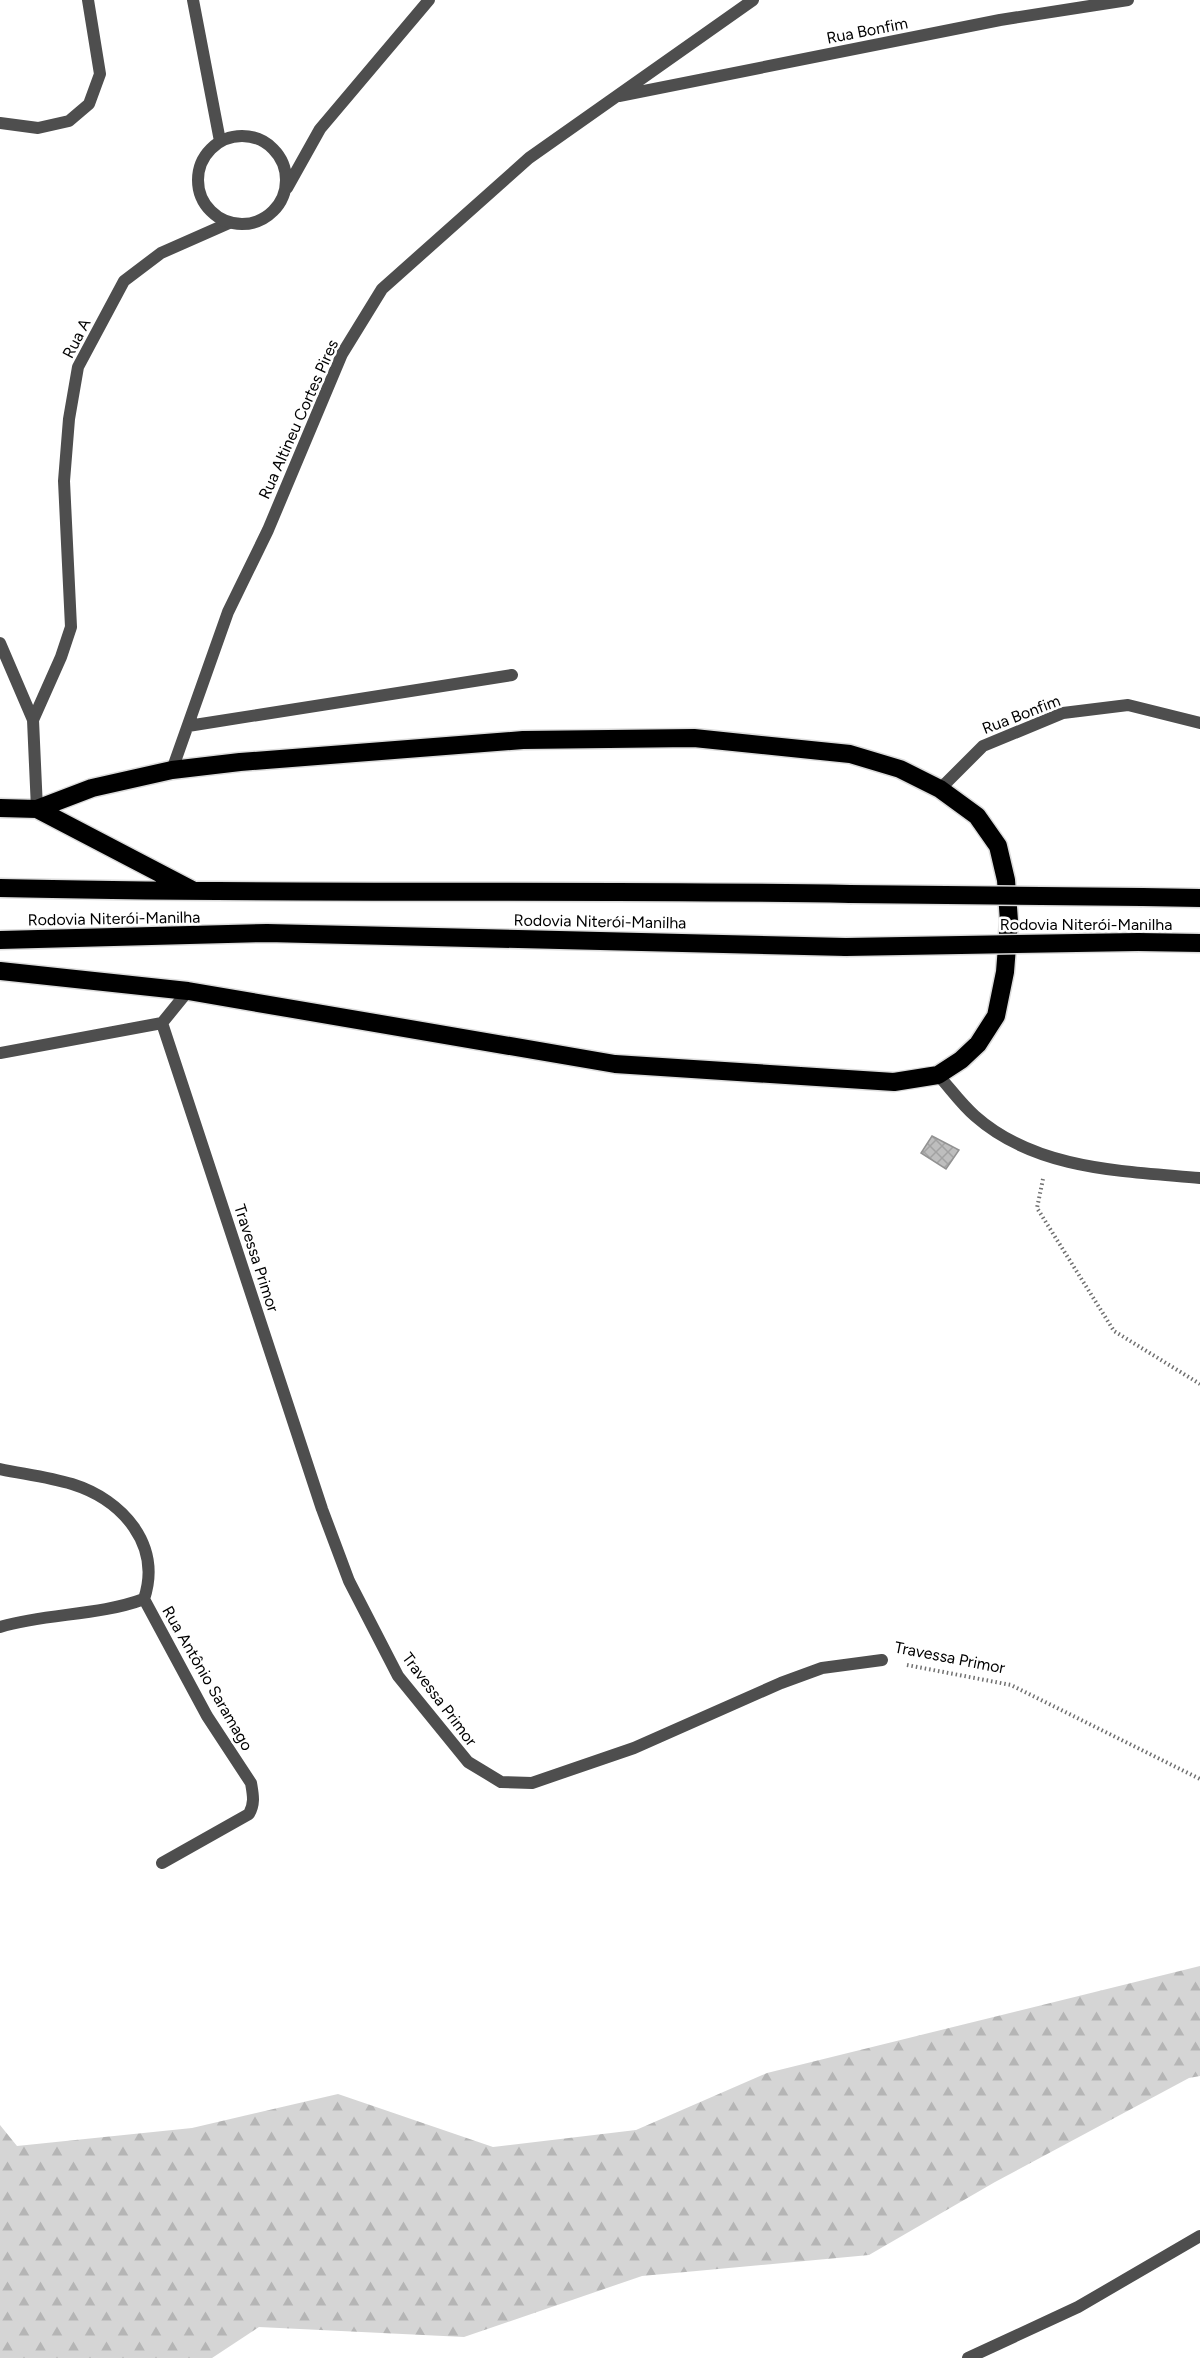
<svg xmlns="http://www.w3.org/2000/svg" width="1200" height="2358" viewBox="0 0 1200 2358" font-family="Figtree,sans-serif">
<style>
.forest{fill:url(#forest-firs)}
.building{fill:url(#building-cross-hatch);stroke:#929292;stroke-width:1.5}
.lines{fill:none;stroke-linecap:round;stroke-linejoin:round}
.highway-casing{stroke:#dbdbdb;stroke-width:21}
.path{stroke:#707070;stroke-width:4;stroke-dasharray:1.5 3;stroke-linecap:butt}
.lane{stroke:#4e4e4e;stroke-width:12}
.street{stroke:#4e4e4e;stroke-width:12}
.highway{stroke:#000;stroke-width:18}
.highway-bridge-casing{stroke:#dbdbdb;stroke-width:21;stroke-linecap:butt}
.highway-bridge{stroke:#000;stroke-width:18}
.labels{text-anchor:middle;stroke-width:5;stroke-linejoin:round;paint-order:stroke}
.street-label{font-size:16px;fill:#000;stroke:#fff}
</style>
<defs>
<pattern id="forest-firs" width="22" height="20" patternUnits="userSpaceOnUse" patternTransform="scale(1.5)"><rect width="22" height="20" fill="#d5d5d5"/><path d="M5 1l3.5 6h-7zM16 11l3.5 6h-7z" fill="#b5b5b5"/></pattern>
<pattern id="building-cross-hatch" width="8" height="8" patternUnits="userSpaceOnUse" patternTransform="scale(1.5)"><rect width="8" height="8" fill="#bebebe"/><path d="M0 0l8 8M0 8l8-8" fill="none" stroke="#a2a2a2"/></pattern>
</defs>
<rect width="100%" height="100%" fill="#fff"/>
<path class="forest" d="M1200,1966V2076L1189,2078L995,2182L869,2255L642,2276L464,2337L259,2327L212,2358H0V2125L17,2146L192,2128L338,2094L493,2147L636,2130L767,2073Z"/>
<path class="building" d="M932,1136L959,1150L946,1169L921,1153Z"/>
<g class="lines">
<g class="highway-casing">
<path id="highway" d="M0,808L37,809L92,788L172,770L240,762L523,740L694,738L850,754L900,769L940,789L977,816L998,846L1006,880L1009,921L1005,972L996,1016L978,1044L961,1060L938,1075L894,1082L615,1064L188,991L0,971
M37,809L194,891
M0,888C283,895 566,889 850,894
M1142,897L1200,898
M0,940L267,933L846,947
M1138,942L1200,943"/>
</g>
<path class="path" d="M1043,1179L1037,1208L1114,1331L1200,1384
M907,1665L1011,1685L1200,1779"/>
<path class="lane" d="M0,123L38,128L69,121L89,104L100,74L88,0
M0,643L33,720
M37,809L33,720L61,657L71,627L64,481L69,419L78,367L124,281L161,253L229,223"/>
<path class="street" d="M193,0L220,141
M619,96L1000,20L1128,0
M198 180a44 44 0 1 1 88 0a44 44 0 1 1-88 0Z
M287,188L320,129L429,0
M188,726L512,675
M172,770L228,612L268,530L342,354L382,289L529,158L753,0
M940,789L983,746L1063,713L1128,705L1200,723
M188,991L162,1023L322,1509L349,1581L398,1676L468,1762L501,1782L532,1783L634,1748L781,1683L822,1668L882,1660
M0,1053L162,1023
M938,1075C950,1088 961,1104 975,1116C1036,1170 1122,1171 1200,1178
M0,1469C24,1474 49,1477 72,1484C123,1500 162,1545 144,1599C98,1616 47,1613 0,1627
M144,1599L207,1716L251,1783C253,1795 255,1803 249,1814L162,1863
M968,2358L1078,2307L1200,2236"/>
<use href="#highway" class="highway"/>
<g class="highway-bridge-casing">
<path id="highway-bridge" d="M850,894L1142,897
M846,947L1138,942"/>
</g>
<use href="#highway-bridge" class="highway-bridge"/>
</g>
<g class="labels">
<g class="street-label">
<text transform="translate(867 30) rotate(-11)" y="6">Rua Bonfim</text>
<text transform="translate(76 338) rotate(-63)" y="6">Rua A</text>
<text transform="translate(298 419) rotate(-66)" y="6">Rua Altineu Cortes Pires</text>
<text transform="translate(1021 714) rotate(-21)" y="6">Rua Bonfim</text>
<text transform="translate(114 918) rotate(-1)" y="6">Rodovia Niterói-Manilha</text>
<text transform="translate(600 921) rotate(1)" y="6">Rodovia Niterói-Manilha</text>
<text x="1086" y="930">Rodovia Niterói-Manilha</text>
<text transform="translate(257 1258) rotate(72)" y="6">Travessa Primor</text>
<text transform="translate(950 1657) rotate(11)" y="6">Travessa Primor</text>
<text transform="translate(208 1678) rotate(60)" y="6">Rua Antônio Saramago</text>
<text transform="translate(440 1699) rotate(53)" y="6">Travessa Primor</text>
</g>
</g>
</svg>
